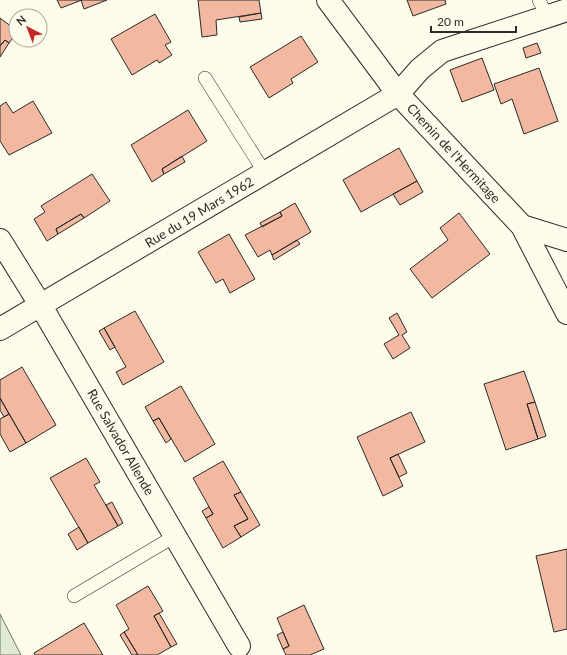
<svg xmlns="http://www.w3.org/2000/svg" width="567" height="655" viewBox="0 0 567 655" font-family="Lato,sans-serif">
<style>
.green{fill:#deebd1;stroke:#74746e}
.building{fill:#f2b8a0;stroke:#2b2b2b}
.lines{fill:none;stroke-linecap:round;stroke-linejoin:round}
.service-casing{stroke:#2b2b2b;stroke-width:14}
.minor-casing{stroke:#2b2b2b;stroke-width:24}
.service{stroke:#fdfbea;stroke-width:13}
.minor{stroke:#fdfbea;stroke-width:22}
.labels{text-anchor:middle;stroke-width:3;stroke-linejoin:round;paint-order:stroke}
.street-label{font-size:13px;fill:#2b2b2b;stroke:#fdfbea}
</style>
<rect width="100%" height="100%" fill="#fdfbea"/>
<path class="green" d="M0,614L21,655H0Z"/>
<path class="building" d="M57,0H82L61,8Z
M81,0H107L84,9Z
M198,0H259L261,13L216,20L217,35L202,37Z
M407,0H445L446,4L413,16Z
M261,13L262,19L240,22L239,17Z
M155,14L171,42L165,45L172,55L159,63L157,60L132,75L111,39Z
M0,18L16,30V34L9,43L5,40L0,46Z
M301,36L318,62L291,79L293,83L269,98L250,67Z
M5,40L9,43L0,57V46Z
M537,43L541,53L526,58L523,48Z
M482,58L494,90L462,102L450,70Z
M539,68L558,121L524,134L512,99L501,104L494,84Z
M33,101L52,133L9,155L0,141V106L6,102L13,113Z
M188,110L207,141L162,169L164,174L152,182L131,145Z
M399,148L417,181L361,212L343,180Z
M182,156L185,162L164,174L162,169Z
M92,174L110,201L84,218L81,214L56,229L58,234L47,241L34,219L45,212L41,206Z
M417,181L423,192L400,205L393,194Z
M295,203L311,232L272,255L270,250L258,257L245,235L282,216L280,212Z
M280,212L282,216L262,227L260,223Z
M459,213L490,254L432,298L410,269L448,240L440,228Z
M81,214L84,218L58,234L56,229Z
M229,234L255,279L230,293L223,279L216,283L198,252Z
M297,240L300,244L274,260L272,255Z
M135,311L164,362L123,385L116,372L126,367L104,328Z
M397,313L407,332L402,335L410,348L393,359L384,344L399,335L389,318Z
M104,328L115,347L110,350L99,331Z
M22,367L56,425L26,443L0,398V380Z
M524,371L535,402L527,404L538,439L506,450L484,384Z
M181,386L215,444L185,462L159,418L153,421L145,407Z
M0,398L9,414L4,417L0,410Z
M535,402L546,436L538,439L527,404Z
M411,412L425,442L390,458L403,486L383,496L357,437Z
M9,414L26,443L10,452L0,434V419Z
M159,418L171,439L166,443L153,421Z
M398,454L407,473L399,477L390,458Z
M86,458L100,482L94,485L118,526L88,543L50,478Z
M223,461L241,492L234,495L248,519L234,526L241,537L223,548L206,518L213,514L193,478Z
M241,492L260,525L241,537L234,526L248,519L234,495Z
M112,502L123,523L118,526L106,505Z
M209,507L213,514L206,518L202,511Z
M79,527L88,543L77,550L68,534Z
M567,549V629L554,632L536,556Z
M148,586L163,611L154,616L171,647L157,655H138L124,632L129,629L116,605Z
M304,605L324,649L310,655H286L283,649L289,646L277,618Z
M159,613L177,644L171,647L154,616Z
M84,623L103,655H35L34,653Z
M124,632L138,655H132L120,635Z
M283,632L289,646L283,649L277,635Z"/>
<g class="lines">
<g class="service-casing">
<path id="service" d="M539,0L547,17
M205,78L265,173
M74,596L175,536"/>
</g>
<g class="minor-casing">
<path id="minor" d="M328,0L398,94L522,226L567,313
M522,226L567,240
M0,240L41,306L239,646
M0,329L398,94L420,69L442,51L567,10"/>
</g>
<use href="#service" class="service"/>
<use href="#minor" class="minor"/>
</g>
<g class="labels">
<g class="street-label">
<text transform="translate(454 153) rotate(47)" y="5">Chemin de l'Hermitage</text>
<text transform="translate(199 212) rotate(-31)" y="5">Rue du 19 Mars 1962</text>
<text transform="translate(121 442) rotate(60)" y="5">Rue Salvador Allende</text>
</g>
</g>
<g transform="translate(28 28) rotate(318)"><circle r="19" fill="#fdfbea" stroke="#a9a89e"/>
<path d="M0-3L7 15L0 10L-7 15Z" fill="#c62828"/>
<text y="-6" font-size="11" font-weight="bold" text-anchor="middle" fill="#2b2b2b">N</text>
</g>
<path d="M431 26v6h85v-6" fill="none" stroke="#2b2b2b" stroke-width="2"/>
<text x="437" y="26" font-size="12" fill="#2b2b2b" stroke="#fdfbea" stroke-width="3" paint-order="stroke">20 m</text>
</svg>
